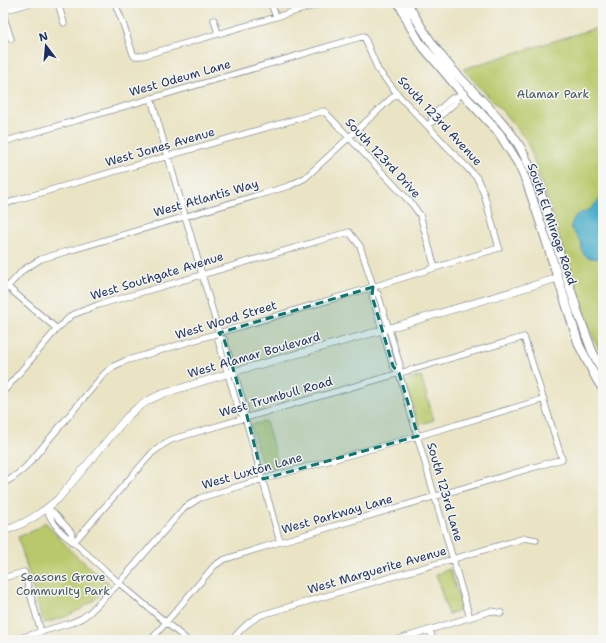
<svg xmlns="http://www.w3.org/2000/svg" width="606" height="643" viewBox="0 0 606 643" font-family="'Shantell Sans',sans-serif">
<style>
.green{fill:#b9c86a;stroke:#6a7c64}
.water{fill:#4aadc9;stroke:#326e94}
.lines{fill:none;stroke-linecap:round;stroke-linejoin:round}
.minor-casing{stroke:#828a92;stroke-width:7}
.tertiary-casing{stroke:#828a92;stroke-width:8}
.secondary-casing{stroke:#828a92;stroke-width:10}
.minor{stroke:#fff;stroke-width:5.5}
.tertiary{stroke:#fff;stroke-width:7}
.secondary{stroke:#fff;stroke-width:8}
.marked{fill:#0f766e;fill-opacity:0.2;stroke:#0f766e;stroke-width:3;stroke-dasharray:8 5;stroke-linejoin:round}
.labels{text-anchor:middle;stroke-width:3;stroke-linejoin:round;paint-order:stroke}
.street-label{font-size:12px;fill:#1b2f5e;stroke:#f6f6f2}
.park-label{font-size:12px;fill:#425561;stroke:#f6f6f2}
</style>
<rect width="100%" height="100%" fill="#f6f6f2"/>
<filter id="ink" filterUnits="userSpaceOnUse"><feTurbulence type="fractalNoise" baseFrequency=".025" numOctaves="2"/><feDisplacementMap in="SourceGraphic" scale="8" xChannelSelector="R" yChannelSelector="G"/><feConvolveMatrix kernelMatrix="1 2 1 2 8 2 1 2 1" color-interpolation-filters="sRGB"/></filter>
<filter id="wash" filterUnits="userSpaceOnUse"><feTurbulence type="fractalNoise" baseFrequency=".012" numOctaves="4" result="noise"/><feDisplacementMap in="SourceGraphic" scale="16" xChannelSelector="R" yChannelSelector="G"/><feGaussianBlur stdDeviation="0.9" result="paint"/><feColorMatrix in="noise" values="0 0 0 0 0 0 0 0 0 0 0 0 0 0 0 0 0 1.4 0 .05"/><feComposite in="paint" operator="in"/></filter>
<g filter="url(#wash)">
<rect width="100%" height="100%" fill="#eae4c5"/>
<path class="green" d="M603,26V358L589,328L528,142L504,113L463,69Z
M421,376L434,420L418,425L405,381Z
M266,421L279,466L264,470L250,425Z
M45,522L74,554L109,583C104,588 100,595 94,600C79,612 62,619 43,623L18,537L35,530Z
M450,569L463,610L448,614L436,574Z"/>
<path class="water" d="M603,198V259L589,258L584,255L582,250L581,242L572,230L571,226L573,220L576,215L589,210L599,200Z"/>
</g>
<g filter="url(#ink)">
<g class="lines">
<g class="minor-casing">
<path id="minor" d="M58,3L64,23
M115,3C117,10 120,15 122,21C127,33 129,45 134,56H142L324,3
M271,3L276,17
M3,11L31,3
M3,14L11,39
M214,20L218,34
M151,98L219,333L220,338L218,340L239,411L245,417
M432,122V116L452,98H456L462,93
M430,123L436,120L456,102V98
M3,142L364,36L378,70L401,98L477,178L484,194L499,248L373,287L125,361L114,366L104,374L25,468L11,479L3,483
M3,205L16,200L324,111L412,204L420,215L435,268
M3,283L57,329
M3,292L23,270L41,259L289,186L305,178L397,93
M375,292L372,296L393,366L399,373L470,618
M220,338L224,339L245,408V417L280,542
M3,392L57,329L72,315L98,305L349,232L360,246L375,292L378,294L400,365L399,373
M47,509C51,522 62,535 74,542L119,583L187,640
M47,509L54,513L71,532L73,542
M74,542L152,453L164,444L173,439L524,337L562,459L280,542L232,557L223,560L214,566L151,640
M3,578L24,572L41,632
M430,630L433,640
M13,640L71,623L82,618L89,613L119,583L184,508L200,498L263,479L418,436L544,399
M232,640C242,628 247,623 261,615L525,538L536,540
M396,640L491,611L501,613"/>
</g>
<g class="tertiary-casing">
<path id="tertiary" d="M3,531C24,525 41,514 58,499L127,417L137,408L149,400L162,394L233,372L383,330L558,278"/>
</g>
<g class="secondary-casing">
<path id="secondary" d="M399,3L410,26L420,43L462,93L499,133L518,163L527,183L541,224L579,345L596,378L603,389
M407,3C420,26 434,49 452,69C474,94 501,117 519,145C526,158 532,171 538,184L577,310L592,351L603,372"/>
</g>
<use href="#minor" class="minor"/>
<use href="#tertiary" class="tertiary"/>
<use href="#secondary" class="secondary"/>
</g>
</g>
<path class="marked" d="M373,287L372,296L393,366L399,373L418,436L263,479L245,408L224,339L219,333Z"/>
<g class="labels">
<g class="street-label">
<text transform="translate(180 78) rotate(-16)" y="4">West Odeum Lane</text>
<text transform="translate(440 121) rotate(47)" y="4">South 123rd Avenue</text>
<text transform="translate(160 147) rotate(-16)" y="4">West Jones Avenue</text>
<text transform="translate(383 158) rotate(47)" y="4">South 123rd Drive</text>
<text transform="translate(206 198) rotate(-16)" y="4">West Atlantis Way</text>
<text transform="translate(552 224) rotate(71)" y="4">South El Mirage Road</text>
<text transform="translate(157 276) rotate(-17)" y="4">West Southgate Avenue</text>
<text transform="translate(226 320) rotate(-17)" y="4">West Wood Street</text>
<text transform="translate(254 355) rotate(-16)" y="4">West Alamar Boulevard</text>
<text transform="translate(276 397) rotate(-16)" y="4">West Trumbull Road</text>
<text transform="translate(252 471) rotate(-16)" y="4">West Luxton Lane</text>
<text transform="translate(445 492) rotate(74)" y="4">South 123rd Lane</text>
<text transform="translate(337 514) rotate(-16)" y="4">West Parkway Lane</text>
<text transform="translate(377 570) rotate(-16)" y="4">West Marguerite Avenue</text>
</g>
<g class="park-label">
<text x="553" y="98">Alamar Park</text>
<text x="63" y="581">Seasons Grove<tspan x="63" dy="14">Community Park</tspan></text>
</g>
</g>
<rect width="606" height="643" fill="none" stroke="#f6f6f2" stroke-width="16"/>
<g transform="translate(46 46) rotate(344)" stroke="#f6f6f2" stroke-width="3" paint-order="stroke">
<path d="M0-3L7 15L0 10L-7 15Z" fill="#1b2f5e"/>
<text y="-6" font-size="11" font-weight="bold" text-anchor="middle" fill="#1b2f5e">N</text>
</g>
</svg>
